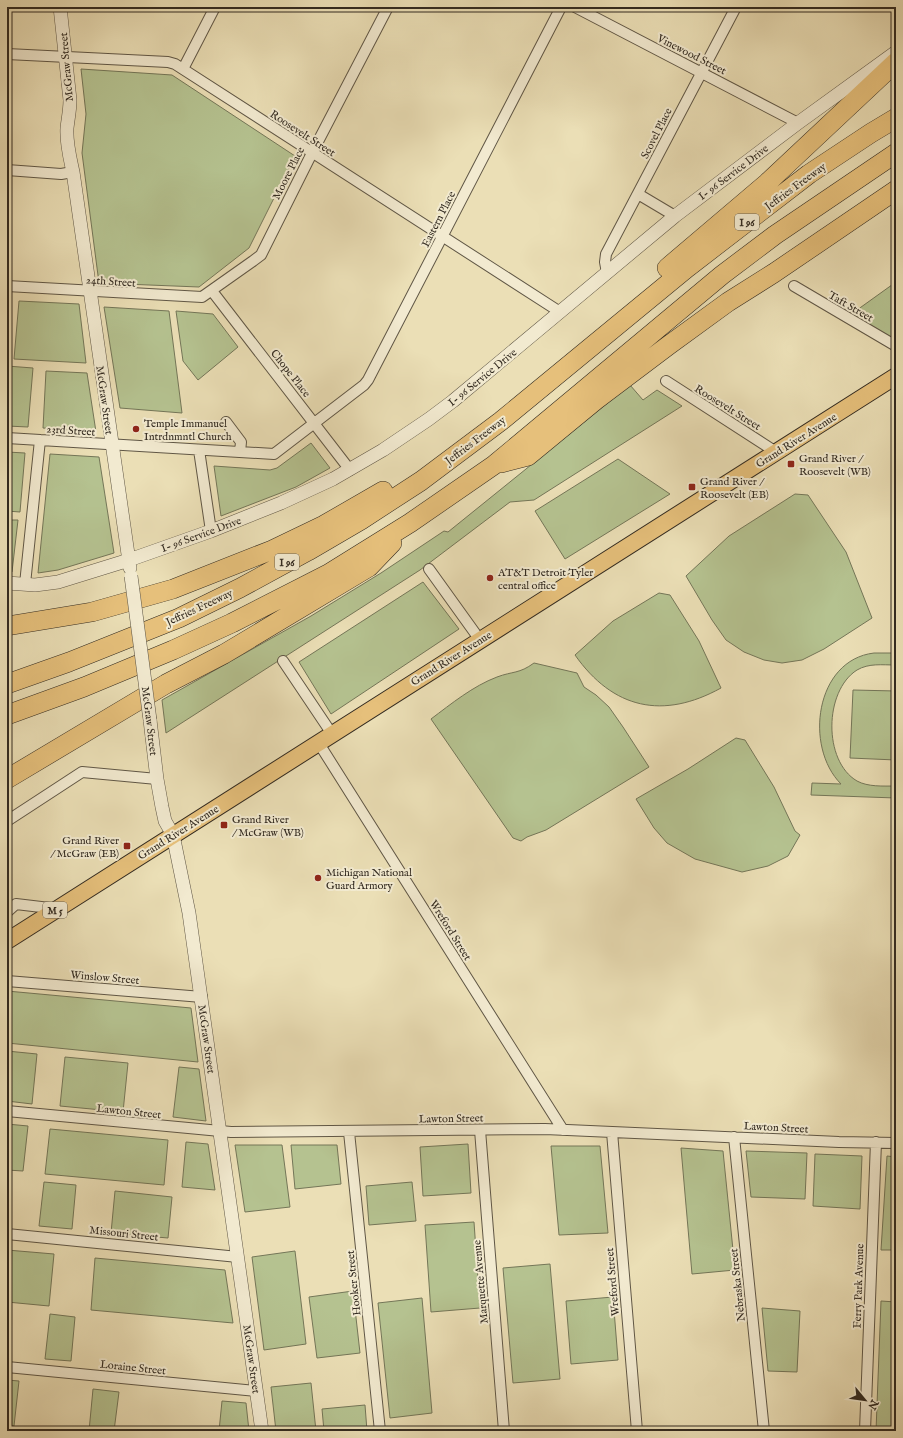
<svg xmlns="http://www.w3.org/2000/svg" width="903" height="1438" viewBox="0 0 903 1438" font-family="'IM FELL English',serif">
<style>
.grass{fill:#b5c290;stroke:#747658}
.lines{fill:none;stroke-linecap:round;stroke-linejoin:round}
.minor-casing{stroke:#605746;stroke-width:12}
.tertiary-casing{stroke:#605746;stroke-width:14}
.primary-casing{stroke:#322a20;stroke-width:18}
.motorway-casing{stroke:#322a20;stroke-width:20}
.minor{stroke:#f2ead0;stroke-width:10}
.tertiary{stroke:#f2ead0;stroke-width:13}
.primary{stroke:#e6c07b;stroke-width:16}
.motorway{stroke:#e6c07b;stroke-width:19}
.tertiary-bridge-casing{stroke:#605746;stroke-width:14;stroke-linecap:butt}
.tertiary-bridge{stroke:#f2ead0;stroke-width:13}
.poi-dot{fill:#8f2418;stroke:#f2ead0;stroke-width:1.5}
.labels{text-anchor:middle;stroke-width:4;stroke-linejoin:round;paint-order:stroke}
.shield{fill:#f2ead0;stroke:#6c6455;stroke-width:1}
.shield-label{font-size:10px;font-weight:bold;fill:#322a20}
.street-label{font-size:11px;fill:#322a20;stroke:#f2ead0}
.poi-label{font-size:11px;fill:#322a20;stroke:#f2ead0;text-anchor:start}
</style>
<rect width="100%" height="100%" fill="#ebdfb6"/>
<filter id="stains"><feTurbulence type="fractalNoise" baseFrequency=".005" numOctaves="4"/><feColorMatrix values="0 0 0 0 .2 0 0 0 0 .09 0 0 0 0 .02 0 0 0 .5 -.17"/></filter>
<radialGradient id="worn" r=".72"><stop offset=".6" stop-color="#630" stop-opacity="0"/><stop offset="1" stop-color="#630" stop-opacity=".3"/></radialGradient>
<path class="grass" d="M81,69L172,75L295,156L249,248L199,287L99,283L82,153L86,114Z
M896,282V342L850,315Z
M19,301L79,304L86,363L14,359Z
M104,307L169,311L182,413L120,408Z
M176,311L213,314L238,347L198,380L183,361Z
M7,366L33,368L28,427L7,426Z
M46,371L87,373L96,432L43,428Z
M630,385L643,400L657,390L682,406L534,500L510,502L420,570L166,733L162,700L311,616L381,573L444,531L448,532Z
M311,443L330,468L296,487L221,516L214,466L270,470L277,468Z
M7,452L25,453L20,512L7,511Z
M50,454L99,457L114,553L58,570L38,573Z
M618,459L670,494L565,559L535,511Z
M795,494L808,495L846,552L872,618L824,649L802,660L782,663L764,660L744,652L726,640L712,620L686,576L729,536Z
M7,520H18L12,572H7Z
M423,582L459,629L331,714L299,662Z
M659,593L670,595L699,641L721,688C663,720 613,709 575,655L613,621Z
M874,653H896V665C882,665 869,663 857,670C824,691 823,761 857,781C868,787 883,786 896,786V798L811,795L812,783L841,784C804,747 815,660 874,653Z
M534,663L577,673L584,687L596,695L609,707L623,727L649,767L546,830L527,837L521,841L513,838L431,719C451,704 473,686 497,677C513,671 519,674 534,663Z
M853,690L896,691V760L850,758Z
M736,738L745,740L774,787L795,831L800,835L788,856L768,866L742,872L695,859L667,843L654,828L636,799L688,769Z
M7,991L191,1008L198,1062L7,1043Z
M7,1051L37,1054L32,1104L7,1101Z
M65,1057L128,1063L123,1112L60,1106Z
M179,1067L199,1069L206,1121L173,1117Z
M7,1124L28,1126L23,1171L7,1170Z
M50,1129L168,1140L164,1185L45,1174Z
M186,1142L208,1144L215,1190L182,1187Z
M468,1144L471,1193L423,1196L420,1147Z
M235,1145H282L290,1207L245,1212Z
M291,1145H337L341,1184L295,1189Z
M551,1146H600L608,1233L559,1235Z
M681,1148L723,1151L735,1270L692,1274Z
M746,1151L807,1153L805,1199L751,1197Z
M815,1154L862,1156L860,1209L813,1206Z
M887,1156L896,1157V1250H881Z
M44,1182L76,1185L72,1229L39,1226Z
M412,1182L416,1221L369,1225L366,1186Z
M115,1191L172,1197L168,1238L111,1233Z
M474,1222L480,1308L431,1312L425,1225Z
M7,1250L54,1254L49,1306L7,1302Z
M295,1251L306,1344L264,1350L252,1257Z
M95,1258L225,1270L233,1323L91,1310Z
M550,1264L560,1379L513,1383L503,1268Z
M353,1291L360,1353L317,1358L309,1297Z
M613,1297L618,1360L571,1364L566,1301Z
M422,1298L432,1413L390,1418L378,1303Z
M881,1301L896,1302V1431H876Z
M762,1308L800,1311L797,1372L768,1371Z
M50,1314L75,1317L71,1361L45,1359Z
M7,1380L19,1381L14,1426L7,1425Z
M311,1383L316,1431H276L271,1387Z
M93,1389L119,1392L114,1431H89Z
M222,1401L246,1403L249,1431H219Z
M365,1405L367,1431H324L322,1409Z"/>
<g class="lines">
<g class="minor-casing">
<path id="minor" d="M575,7L798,123
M7,54L168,62L175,64L560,312
M183,69L215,7
M7,170L61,174L73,172
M638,194L675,216
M607,273L605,262L606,254L736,7
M7,286L202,297L253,261L261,255L312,153L388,7
M794,286L896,346
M212,291L350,470
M666,381L776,452
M226,422L241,442L240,452
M7,438L274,454L364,385L368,380L561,7
M199,450L211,531
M429,569L480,640
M25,584L40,440
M283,661L332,734
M318,742L563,1130
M7,821L82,772L157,779
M7,912L16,904L58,909
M7,981L202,997
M7,1111L231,1132L545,1129L839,1142L896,1143
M480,1130L504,1431
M349,1132L380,1431
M612,1132L637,1431
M734,1137L764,1431
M7,1234L238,1257
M7,1367L257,1391
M865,1431L876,1142"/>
</g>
<g class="tertiary-casing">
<path id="tertiary" d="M60,7L70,100C70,110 68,119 67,128C66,143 70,158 73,172L130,568
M7,583L35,585L58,582L129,560L211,531L281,503L333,479L383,450L429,419L453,401L675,216L798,123L896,52
M150,720L157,779L162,807L165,821L173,835L189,913L262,1431"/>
</g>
<g class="primary-casing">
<path id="primary" d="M7,941L896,376"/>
</g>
<g class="motorway-casing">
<path id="motorway" d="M667,268L767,183L896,62
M501,463L528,456L596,400L669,345L728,302L774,273L896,190
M7,626L92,612L173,589L272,550L324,525L383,491
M7,684L69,662L179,618L240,588L308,551L361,520L421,481L501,421L687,268L809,174L871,133L896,118
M7,715L84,687L173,650L232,623L328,574L410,523L494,465L722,275L775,235L896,153
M7,779L166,684L224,654L369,567L392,543"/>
</g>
<use href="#minor" class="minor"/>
<use href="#tertiary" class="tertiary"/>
<use href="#primary" class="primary"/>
<use href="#motorway" class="motorway"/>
<g class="tertiary-bridge-casing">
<path id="tertiary-bridge" d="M131,576L150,720"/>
</g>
<use href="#tertiary-bridge" class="tertiary-bridge"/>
</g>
<g class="poi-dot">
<circle cx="136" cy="429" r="4"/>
<rect x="787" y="460" width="8" height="8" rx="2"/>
<rect x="688" y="483" width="8" height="8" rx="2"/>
<circle cx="490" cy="578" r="4"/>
<rect x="220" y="821" width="8" height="8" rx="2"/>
<rect x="123" y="842" width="8" height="8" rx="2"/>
<circle cx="318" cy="878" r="4"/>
</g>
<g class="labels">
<g class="shield">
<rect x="735" y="214" width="24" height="16" rx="3"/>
<rect x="275" y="554" width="24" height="16" rx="3"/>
<rect x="43" y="902" width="24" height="16" rx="3"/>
</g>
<g class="shield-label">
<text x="747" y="226">I 96</text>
<text x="287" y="566">I 96</text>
<text x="55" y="914">M 5</text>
</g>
<g class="street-label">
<text transform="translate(692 54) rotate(27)" y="4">Vinewood Street</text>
<text transform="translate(66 67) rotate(-95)" y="4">McGraw Street</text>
<text transform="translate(303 133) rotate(33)" y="4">Roosevelt Street</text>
<text transform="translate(656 133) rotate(-63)" y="4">Scovel Place</text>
<text transform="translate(733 172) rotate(-37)" y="4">I- 96 Service Drive</text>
<text transform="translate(288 173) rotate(-63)" y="4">Moore Place</text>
<text transform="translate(795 186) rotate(-36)" y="4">Jeffries Freeway</text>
<text transform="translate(438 219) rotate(-63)" y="4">Eastern Place</text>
<text transform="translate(111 281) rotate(4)" y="4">24th Street</text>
<text transform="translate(851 306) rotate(30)" y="4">Taft Street</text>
<text transform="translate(291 373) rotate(52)" y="4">Chope Place</text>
<text transform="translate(482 377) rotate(-39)" y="4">I- 96 Service Drive</text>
<text transform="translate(105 400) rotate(82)" y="4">McGraw Street</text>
<text transform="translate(728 407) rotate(32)" y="4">Roosevelt Street</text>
<text transform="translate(71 430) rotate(4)" y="4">23rd Street</text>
<text transform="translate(475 440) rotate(-37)" y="4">Jeffries Freeway</text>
<text transform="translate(796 440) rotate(-32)" y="4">Grand River Avenue</text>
<text transform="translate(201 534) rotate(-20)" y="4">I- 96 Service Drive</text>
<text transform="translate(199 607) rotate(-25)" y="4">Jeffries Freeway</text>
<text transform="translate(451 658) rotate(-32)" y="4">Grand River Avenue</text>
<text transform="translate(150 721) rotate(83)" y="4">McGraw Street</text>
<text transform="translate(178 832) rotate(-32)" y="4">Grand River Avenue</text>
<text transform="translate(451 930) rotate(58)" y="4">Wreford Street</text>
<text transform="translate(105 977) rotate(5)" y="4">Winslow Street</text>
<text transform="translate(207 1039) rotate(82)" y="4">McGraw Street</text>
<text transform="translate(129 1111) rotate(6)" y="4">Lawton Street</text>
<text transform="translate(451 1118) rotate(-1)" y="4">Lawton Street</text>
<text transform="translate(776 1127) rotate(3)" y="4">Lawton Street</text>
<text transform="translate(124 1233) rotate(6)" y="4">Missouri Street</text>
<text transform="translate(480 1282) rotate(-95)" y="4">Marquette Avenue</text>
<text transform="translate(612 1282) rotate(-95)" y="4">Wreford Street</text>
<text transform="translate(353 1283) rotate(-96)" y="4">Hooker Street</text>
<text transform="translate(737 1285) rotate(-96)" y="4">Nebraska Street</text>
<text transform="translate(858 1286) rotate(-88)" y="4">Ferry Park Avenue</text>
<text transform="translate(252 1359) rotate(82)" y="4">McGraw Street</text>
<text transform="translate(133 1367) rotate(6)" y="4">Loraine Street</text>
</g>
<g class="poi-label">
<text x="144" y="427">Temple Immanuel<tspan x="144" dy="13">Intrdnmntl Church</tspan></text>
<text x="799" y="462">Grand River /<tspan x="799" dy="13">Roosevelt (WB)</tspan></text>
<text x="700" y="485">Grand River /<tspan x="700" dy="13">Roosevelt (EB)</tspan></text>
<text x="498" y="576">AT&amp;T Detroit Tyler<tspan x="498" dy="13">central office</tspan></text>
<text x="232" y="823">Grand River<tspan x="232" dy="13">/ McGraw (WB)</tspan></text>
<text x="119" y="844" text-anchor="end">Grand River<tspan x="119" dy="13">/ McGraw (EB)</tspan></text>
<text x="326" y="876">Michigan National<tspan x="326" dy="13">Guard Armory</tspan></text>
</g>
</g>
<rect width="903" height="1438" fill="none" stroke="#ebdfb6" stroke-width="24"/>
<rect x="8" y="8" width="887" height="1422" fill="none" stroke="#322a20" stroke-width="2"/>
<rect x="12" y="12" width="879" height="1414" fill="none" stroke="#322a20"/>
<g transform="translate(865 1400) rotate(119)" stroke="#f2ead0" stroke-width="3" paint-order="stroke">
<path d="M0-3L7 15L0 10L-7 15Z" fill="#322a20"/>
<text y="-6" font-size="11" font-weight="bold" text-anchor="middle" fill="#322a20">N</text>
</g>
<rect width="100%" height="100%" filter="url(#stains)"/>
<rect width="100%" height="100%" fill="url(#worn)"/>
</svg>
